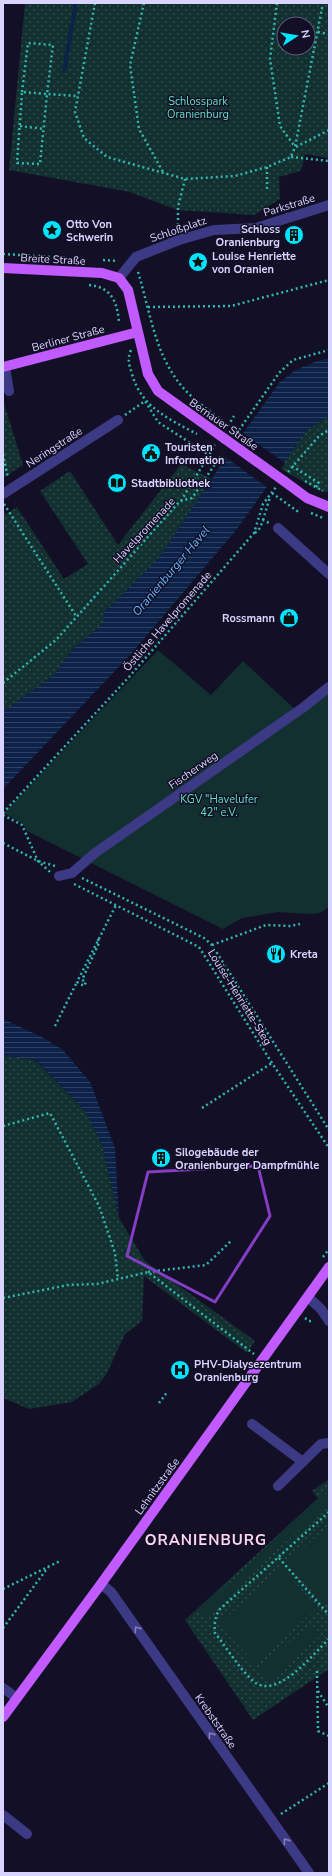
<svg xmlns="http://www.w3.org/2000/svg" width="332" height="1876" viewBox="0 0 332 1876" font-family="'Nunito Sans',sans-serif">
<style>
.park{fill:url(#park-dots);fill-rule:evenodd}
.garden{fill:#12302f}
.water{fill:url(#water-rules)}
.pier{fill:#130f26}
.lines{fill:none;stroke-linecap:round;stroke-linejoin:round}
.stream{stroke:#0c2248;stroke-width:4}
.path{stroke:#2fb8b0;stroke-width:2.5;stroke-dasharray:2 3;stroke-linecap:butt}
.minor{stroke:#3d3a85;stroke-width:10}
.major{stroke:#c25bff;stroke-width:10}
.major-bridge{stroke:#c25bff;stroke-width:10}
.oneway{stroke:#837fbc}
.marked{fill:none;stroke:#843dc5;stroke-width:3;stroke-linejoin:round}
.labels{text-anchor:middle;stroke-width:3;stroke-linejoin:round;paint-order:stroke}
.park-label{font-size:11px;fill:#5fe0c0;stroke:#130f26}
.street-label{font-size:11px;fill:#d9d4ff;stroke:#130f26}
.poi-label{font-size:11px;font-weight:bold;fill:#d9d4ff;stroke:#130f26;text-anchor:start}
.water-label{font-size:12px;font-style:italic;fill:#62b6ff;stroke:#130f26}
.district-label{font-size:15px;font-weight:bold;letter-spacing:1px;fill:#ffd6f0;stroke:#130f26}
</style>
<defs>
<pattern id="park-dots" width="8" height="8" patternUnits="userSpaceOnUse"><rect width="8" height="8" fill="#12302f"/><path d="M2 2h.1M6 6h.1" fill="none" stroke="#344d4e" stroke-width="1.8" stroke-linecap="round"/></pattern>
<pattern id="water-rules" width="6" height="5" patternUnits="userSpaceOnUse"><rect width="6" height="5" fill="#0c2248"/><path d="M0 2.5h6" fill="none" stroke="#2f4163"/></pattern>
</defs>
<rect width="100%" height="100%" fill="#130f26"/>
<path class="park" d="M25,3H329V158L305,154L301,171L279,177L280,199L254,215L177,210L130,192L9,170ZM284,24H308V48H284Z
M3,400L23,465L3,478Z
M329,416V492L320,491L279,468L307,430Z
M181,464L212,479L159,558L103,613V623L72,650L54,675L3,712V510L6,514L17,507L64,579L88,564L40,491L70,471L118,545Z
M3,1056L35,1060L85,1111L102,1144L119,1218L145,1261L255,1341L247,1353L144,1276L142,1321L125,1334L107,1373L100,1383L72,1402L29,1409L3,1398Z
M329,1479V1669L253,1720L185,1620L318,1498L312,1491Z"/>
<path class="garden" d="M158,650L211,695L243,661L299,713L329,691V907L320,913L310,914L278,912L242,918L223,929L27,831L23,824L4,813Z
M329,1491V1502L204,1617L199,1611Z
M329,1525V1597L322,1603L287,1563Z
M282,1568L317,1608L255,1664L219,1624Z
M310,1624L320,1636L269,1682L259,1670Z"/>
<path class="water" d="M329,358V416L307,430L237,529L131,654L3,789V712L54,675L72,650L103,623V613L159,558L226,457L279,383L294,371L312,363Z
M3,1019L44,1038L63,1050L90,1082L115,1148L119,1218L102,1144L85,1111L36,1060L3,1056Z"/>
<path class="pier" d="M241,432L285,463L268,488L224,456Z"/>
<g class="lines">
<path class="stream" d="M64,71L76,3"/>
<path class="path" d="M95,3L75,112L84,138L107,157L185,179L235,176L267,167L291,157L295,147L323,3
M144,3L130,65L139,129L163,172
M277,3L270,59L280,126L295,147
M318,32L329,34
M22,92L28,43L53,45L47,94L22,92L17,163L40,164L47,94L78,96
M20,126L44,129
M296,147L329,130
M291,157L329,161
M267,189V167
M178,230V207L185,179
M3,254L68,258
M103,260L118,261
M138,272C151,314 155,359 187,392C199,404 214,414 227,425
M89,285C111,287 117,301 119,322
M148,307L231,306L329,280
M131,350C127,360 129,364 132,374C141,407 169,419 197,434
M125,415L145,401L158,422L209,455
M228,426L234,416
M239,430L279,373L293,360L329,350
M3,454L8,478
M292,466L319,483L316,487
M288,472L319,436L329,430
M305,481L323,491
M272,493L297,511L300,508
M181,501L215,445
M4,504L76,616
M311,513L323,518
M263,520L270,497
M255,533L260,528L263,520L269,523
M3,683L56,640L180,501L192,498L222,454
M3,813L129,677L254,533L263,504L276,487
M3,815L22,825L38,861L50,872
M3,843L38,861L55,866
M82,878L204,938L212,945L329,1130
M74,884L199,947L272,1063L329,1148
M98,939L99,943L82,980L86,982L84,986L77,982L116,905
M212,945L266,925L290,926L300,924
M55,1026L77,982
M202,1108L272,1063
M3,1126L50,1113L99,1206L115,1253L118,1279
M323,1257L329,1249
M148,1272L206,1265L231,1241
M3,1298L68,1285L97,1284L148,1272L254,1354
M305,1318L309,1321H314
M159,1403L168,1391
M329,1512L219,1610C215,1618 214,1624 215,1633C227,1648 238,1667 252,1680C275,1703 313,1654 329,1639
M279,1558L329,1615
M3,1589L60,1561
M3,1628L49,1566
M317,1671L318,1731L329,1736
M318,1691L329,1708
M281,1814L329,1783"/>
<path class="minor" d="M119,278L136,257L179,240L214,230L256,228L329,205
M5,367L9,391
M3,494L118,420
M278,528L329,574
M59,876L72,873L95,853L304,707L329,687
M308,1297L321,1309L329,1321
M252,1424L303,1462
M278,1486L321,1444L329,1443
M101,1584L111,1592L309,1873
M3,1688L17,1698
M3,1815L27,1834"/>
<path class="major" d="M3,268L102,273L119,278L128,290L148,374L158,391L225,439
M3,367L138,332
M284,481L307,498L329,507
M3,1717L101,1584L329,1267"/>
<path class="major-bridge" d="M225,439L284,481"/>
</g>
<defs><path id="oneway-chevron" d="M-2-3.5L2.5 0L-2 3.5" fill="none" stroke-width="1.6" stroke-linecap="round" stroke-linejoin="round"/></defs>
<g class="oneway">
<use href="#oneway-chevron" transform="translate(137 1629) rotate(-125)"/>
<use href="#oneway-chevron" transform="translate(211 1735) rotate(-125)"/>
<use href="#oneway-chevron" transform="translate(286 1841) rotate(-125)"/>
</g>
<path class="marked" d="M258,1166L270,1216L215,1302L127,1256L148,1172Z"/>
<defs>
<g id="sight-disc" transform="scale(1)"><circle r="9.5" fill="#00e5ff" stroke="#130f26"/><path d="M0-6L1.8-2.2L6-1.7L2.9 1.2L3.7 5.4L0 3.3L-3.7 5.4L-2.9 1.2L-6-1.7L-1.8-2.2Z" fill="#111"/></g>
<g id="building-disc" transform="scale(1)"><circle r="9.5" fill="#00e5ff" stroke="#130f26"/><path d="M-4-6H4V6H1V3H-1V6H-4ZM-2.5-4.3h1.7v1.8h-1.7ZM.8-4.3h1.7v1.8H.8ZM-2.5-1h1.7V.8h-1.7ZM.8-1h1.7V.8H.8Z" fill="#111"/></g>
<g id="civic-disc" transform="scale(1)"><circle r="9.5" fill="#00e5ff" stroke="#130f26"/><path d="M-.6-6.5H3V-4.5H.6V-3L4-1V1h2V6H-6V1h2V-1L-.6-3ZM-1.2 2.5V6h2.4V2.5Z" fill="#111"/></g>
<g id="library-disc" transform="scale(1)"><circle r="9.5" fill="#00e5ff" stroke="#130f26"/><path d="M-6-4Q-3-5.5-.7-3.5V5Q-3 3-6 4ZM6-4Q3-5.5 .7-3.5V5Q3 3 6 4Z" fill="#111"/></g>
<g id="shop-disc" transform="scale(1)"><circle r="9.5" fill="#00e5ff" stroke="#130f26"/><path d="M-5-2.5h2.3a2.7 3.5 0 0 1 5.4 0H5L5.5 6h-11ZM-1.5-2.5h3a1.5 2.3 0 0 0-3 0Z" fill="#111"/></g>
<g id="restaurant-disc" transform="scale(1)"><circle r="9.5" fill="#00e5ff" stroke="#130f26"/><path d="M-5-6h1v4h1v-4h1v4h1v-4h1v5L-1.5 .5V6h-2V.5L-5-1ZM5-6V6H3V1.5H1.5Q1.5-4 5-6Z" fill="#111"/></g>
<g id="hospital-disc" transform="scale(1)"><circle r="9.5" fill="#00e5ff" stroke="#130f26"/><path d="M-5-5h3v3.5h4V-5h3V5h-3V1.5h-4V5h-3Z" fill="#111"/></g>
</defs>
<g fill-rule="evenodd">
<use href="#sight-disc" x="52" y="230"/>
<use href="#building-disc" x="294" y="235"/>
<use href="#sight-disc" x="198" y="262"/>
<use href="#civic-disc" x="151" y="453"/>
<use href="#library-disc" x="117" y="483"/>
<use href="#shop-disc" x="289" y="618"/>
<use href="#restaurant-disc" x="276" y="954"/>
<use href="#building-disc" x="161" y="1158"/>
<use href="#hospital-disc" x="180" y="1370"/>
</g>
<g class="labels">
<g class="park-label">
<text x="198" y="105">Schlosspark<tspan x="198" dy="13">Oranienburg</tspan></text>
<text x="219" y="803">KGV "Havelufer<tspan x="219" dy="13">42" e.V.</tspan></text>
</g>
<g class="street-label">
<text transform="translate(289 205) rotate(-17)" y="4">Parkstraße</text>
<text transform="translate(178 229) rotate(-19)" y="4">Schloßplatz</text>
<text transform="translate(53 259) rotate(3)" y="4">Breite Straße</text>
<text transform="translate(68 338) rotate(-15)" y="4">Berliner Straße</text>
<text transform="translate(224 424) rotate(35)" y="4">Bernauer Straße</text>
<text transform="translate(54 447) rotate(-33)" y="4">Neringstraße</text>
<text transform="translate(144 530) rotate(-47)" y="4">Havelpromenade</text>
<text transform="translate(167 621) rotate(-49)" y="4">Östliche Havelpromenade</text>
<text transform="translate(193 770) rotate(-35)" y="4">Fischerweg</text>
<text transform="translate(240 997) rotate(58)" y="4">Louise-Henriette-Steg</text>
<text transform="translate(157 1486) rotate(-54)" y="4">Lehnitzstraße</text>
<text transform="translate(216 1721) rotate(55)" y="4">Krebststraße</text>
</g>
<g class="poi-label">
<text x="66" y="228">Otto Von<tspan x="66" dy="13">Schwerin</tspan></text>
<text x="280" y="233" text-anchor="end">Schloss<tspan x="280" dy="13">Oranienburg</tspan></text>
<text x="212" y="260">Louise Henriette<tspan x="212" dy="13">von Oranien</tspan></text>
<text x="165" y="451">Touristen<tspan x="165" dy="13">Information</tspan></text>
<text x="131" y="487">Stadtbibliothek</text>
<text x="275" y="622" text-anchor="end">Rossmann</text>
<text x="290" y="958">Kreta</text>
<text x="175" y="1156">Silogebäude der<tspan x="175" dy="13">Oranienburger Dampfmühle</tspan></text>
<text x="194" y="1368">PHV-Dialysezentrum<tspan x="194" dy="13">Oranienburg</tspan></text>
</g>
<g class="water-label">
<text transform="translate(171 571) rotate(-50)" y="4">Oranienburger Havel</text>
</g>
<g class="district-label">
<text x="206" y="1545">ORANIENBURG</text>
</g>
</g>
<rect width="332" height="1876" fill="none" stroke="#d9d4ff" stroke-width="8"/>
<g transform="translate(296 36) rotate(78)"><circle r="19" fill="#130f26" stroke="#625e7d"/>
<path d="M0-3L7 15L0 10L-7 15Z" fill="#00e5ff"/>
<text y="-6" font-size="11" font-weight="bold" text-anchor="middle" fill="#d9d4ff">N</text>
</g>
</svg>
